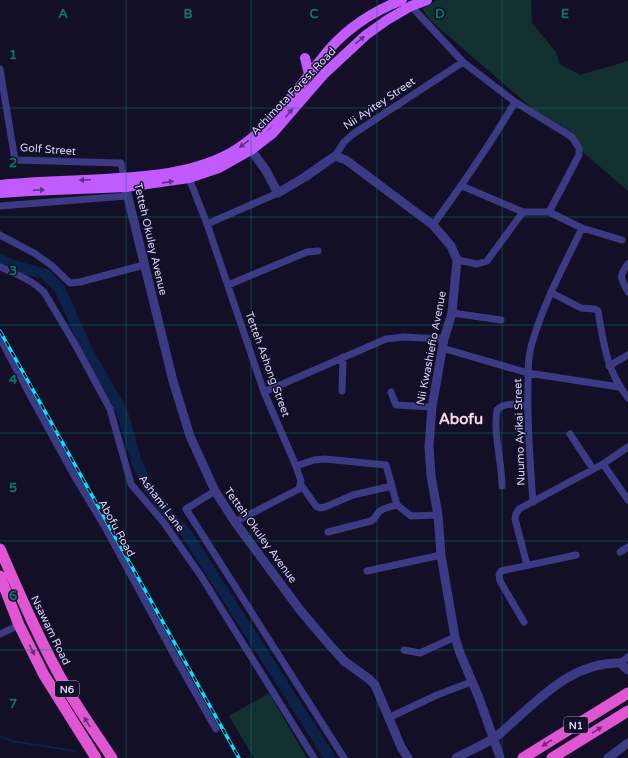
<svg xmlns="http://www.w3.org/2000/svg" width="628" height="758" viewBox="0 0 628 758" font-family="'Varela Round',sans-serif">
<style>
.green{fill:#12302f}
.lines{fill:none;stroke-linecap:round;stroke-linejoin:round}
.stream{stroke:#0c2248;stroke-width:2}
.river{stroke:#0c2248;stroke-width:11}
.minor{stroke:#3d3a85;stroke-width:7}
.tertiary{stroke:#3d3a85;stroke-width:9}
.primary{stroke:#c25bff;stroke-width:10}
.trunk{stroke:#e055d1;stroke-width:11}
.rail-casing{stroke:#00e5ff;stroke-width:3.5}
.rail{stroke:#130f26;stroke-width:2;stroke-dasharray:6;stroke-linecap:butt}
.oneway{fill:#623188}
.oneway2{fill:#6f2e73}
.grid{fill:none;stroke:#0f766e;stroke-width:1;stroke-opacity:0.55}
.labels{text-anchor:middle;stroke-width:3;stroke-linejoin:round;paint-order:stroke}
.shield{fill:#130f26;stroke:#9e99be;stroke-width:1}
.shield-label{font-size:10px;font-weight:bold;fill:#d9d4ff}
.street-label{font-size:11px;fill:#d9d4ff;stroke:#130f26}
.district-label{font-size:15px;font-weight:bold;fill:#ffd6f0;stroke:#130f26}
.grid-label{font-size:13px;text-anchor:middle;font-weight:bold;fill:#0f766e;stroke:#130f26;stroke-width:3;stroke-linejoin:round;paint-order:stroke}
</style>
<rect width="100%" height="100%" fill="#130f26"/>
<path class="green" d="M437,0H531L532,23L556,52L560,64L580,75L628,61V191L431,21L422,9Z
M269,693L307,758H254L229,716Z"/>
<g class="lines">
<path class="stream" d="M0,736L12,741L75,751"/>
<path class="river" d="M0,259L11,265L45,274L60,289L88,352L122,411L136,460L148,487L169,515L186,533L330,758"/>
<path class="minor" d="M411,6L463,62L515,102L572,137L579,148V155L549,212
M0,69L15,160L121,163L124,178
M335,156L344,142L353,134L463,62
M189,178L207,224L264,392L296,466L301,481L299,489L235,522
M462,186L523,212H549L582,228L622,240
M0,206L127,196
M207,224L278,193
M433,225C462,185 490,145 515,102
M0,235L34,253L51,265L70,283L80,282L144,265
M457,260L477,264L487,261L523,212
M628,264C618,277 621,278 628,292
M0,267C16,274 32,280 44,292L76,346L110,409L131,484L164,523L201,576L314,758
M228,285L307,252L318,251
M552,293L581,308L595,309L598,311C604,345 606,369 628,398
M452,313L501,320
M0,338L30,395L75,477L105,527L179,664L216,729
M442,348L528,373L619,387
M609,366L628,355
M342,391L343,357
M264,392L386,339L404,337L444,339
M391,392L396,405L432,407
M570,434L593,469
M603,464L628,500
M296,466L314,460L325,459L386,465L397,505L411,516L438,515
M301,485L316,506L320,508L325,507L353,495L392,486
M502,486C502,462 493,434 497,410C505,402 517,404 527,406
M215,491L186,509L344,758
M533,502C530,463 527,424 528,386C528,371 528,354 533,340C544,302 565,264 582,228
M328,532L371,521C375,519 375,517 378,513C381,508 391,507 397,505
M620,552L628,547
M527,565L515,519L516,514L519,509L603,464L628,447
M367,571L441,555
M524,622L500,581L499,575L501,571L576,555
M0,634L19,625
M404,650L420,653L455,637
M620,663L628,657
M388,718L437,695L471,682"/>
<path class="tertiary" d="M251,150L265,169L278,193L305,177L335,156L346,160L433,225L451,246L457,260L452,313L444,339L432,407L429,446L431,476L438,515L441,555L455,637L460,653L479,698L500,757
M124,181L173,381L190,436L215,491L235,522L300,610L327,642L344,661L369,679L375,685L401,747L408,758
M456,758C468,751 482,746 494,738C502,733 508,726 515,720C545,693 576,662 620,663L628,670
M608,758L628,743"/>
<path class="primary" d="M305,58L309,74
M0,185C48,180 97,181 145,176C175,173 206,167 232,152C267,132 298,89 322,58C342,32 371,12 402,0
M0,193L30,191L126,187L189,178L219,168L251,150L273,133L324,74L366,35L387,20L411,6L427,0"/>
<path class="trunk" d="M0,549C21,597 41,644 67,689C81,713 97,735 112,758
M0,576L19,625L44,675L96,758
M523,758L628,693
M552,758L628,711"/>
<g class="rail-casing">
<path id="rail" d="M0,331L239,758"/>
</g>
<use href="#rail" class="rail"/>
</g>
<defs><path id="oneway-solid" d="M-6-.8H1V-3.2L6.5 0L1 3.2V.8H-6Z"/></defs>
<g class="oneway">
<use href="#oneway-solid" transform="translate(360 40) rotate(-41)"/>
<use href="#oneway-solid" transform="translate(289 113) rotate(-51)"/>
<use href="#oneway-solid" transform="translate(244 144) rotate(143)"/>
<use href="#oneway-solid" transform="translate(85 180) rotate(177)"/>
<use href="#oneway-solid" transform="translate(168 182) rotate(-8)"/>
<use href="#oneway-solid" transform="translate(39 190) rotate(-2)"/>
</g>
<g class="oneway2">
<use href="#oneway-solid" transform="translate(32 650) rotate(63)"/>
<use href="#oneway-solid" transform="translate(87 722) rotate(-122)"/>
<use href="#oneway-solid" transform="translate(597 730) rotate(-32)"/>
<use href="#oneway-solid" transform="translate(547 743) rotate(148)"/>
</g>
<path class="grid" d="M126,0V758M251,0V758M377,0V758M502,0V758M0,108H628M0,217H628M0,325H628M0,433H628M0,541H628M0,650H628"/>
<g class="labels">
<g class="shield">
<rect x="55" y="681" width="24" height="16" rx="3"/>
<rect x="564" y="717" width="24" height="16" rx="3"/>
</g>
<g class="shield-label">
<text x="67" y="693">N6</text>
<text x="576" y="729">N1</text>
</g>
<g class="street-label">
<text transform="translate(293 91) rotate(-46)" y="4">Achimota Forest Road</text>
<text transform="translate(379 103) rotate(-34)" y="4">Nii Ayitey Street</text>
<text transform="translate(48 149) rotate(4)" y="4">Golf Street</text>
<text transform="translate(151 239) rotate(77)" y="4">Tetteh Okuley Avenue</text>
<text transform="translate(431 348) rotate(-79)" y="4">Nii Kwashiefio Avenue</text>
<text transform="translate(268 364) rotate(70)" y="4">Tetteh Ashong Street</text>
<text transform="translate(519 432) rotate(-92)" y="4">Nuumo Ayikai Street</text>
<text transform="translate(162 503) rotate(53)" y="4">Ashami Lane</text>
<text transform="translate(117 528) rotate(61)" y="4">Abofu Road</text>
<text transform="translate(261 535) rotate(54)" y="4">Tetteh Okuley Avenue</text>
<text transform="translate(51 630) rotate(64)" y="4">Nsawam Road</text>
</g>
<g class="district-label">
<text x="461" y="424">Abofu</text>
</g>
</g>
<g class="grid-label">
<text x="63" y="18">A</text>
<text x="188" y="18">B</text>
<text x="314" y="18">C</text>
<text x="440" y="18">D</text>
<text x="565" y="18">E</text>
<text x="13" y="59">1</text>
<text x="13" y="167">2</text>
<text x="13" y="275">3</text>
<text x="13" y="384">4</text>
<text x="13" y="492">5</text>
<text x="13" y="600">6</text>
<text x="13" y="708">7</text>
</g>
</svg>
